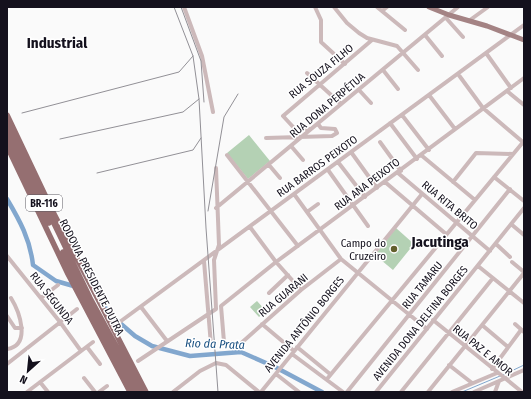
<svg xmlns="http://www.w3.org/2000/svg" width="531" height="399" viewBox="0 0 531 399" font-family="'Fira Sans Condensed',sans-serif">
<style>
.grass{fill:#b4d1b4}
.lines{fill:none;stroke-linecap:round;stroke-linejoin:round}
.stream{stroke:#82a7ce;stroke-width:1}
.river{stroke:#82a7ce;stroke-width:4.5}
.minor{stroke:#ccb9ba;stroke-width:4}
.major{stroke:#a48384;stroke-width:5}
.highway{stroke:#956f71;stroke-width:5.5}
.rail{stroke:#929096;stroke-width:1}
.poi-dot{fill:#625f2c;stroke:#fff;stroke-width:1.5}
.labels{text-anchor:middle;stroke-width:3;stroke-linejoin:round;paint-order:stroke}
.shield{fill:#fff;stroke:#5a5861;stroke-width:1}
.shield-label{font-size:10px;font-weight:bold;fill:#14111d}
.street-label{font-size:11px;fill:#14111d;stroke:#fff}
.poi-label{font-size:11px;fill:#14111d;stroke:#fff;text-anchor:end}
.water-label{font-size:12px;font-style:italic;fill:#174f80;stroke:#fff}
.district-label{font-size:15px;font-weight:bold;fill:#14111d;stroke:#fff}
</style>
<rect width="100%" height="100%" fill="#fafafa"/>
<path class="grass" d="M249,135L270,161L248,179L227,153Z
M396,228L414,244L393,270L375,255Z
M257,301L266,311L259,317L250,307Z"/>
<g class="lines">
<path class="stream" d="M503,375L524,365
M462,392L500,376"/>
<path class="river" d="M7,199C20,221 30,239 33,265L56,281L77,287
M103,305L113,317L135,336L152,346L190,356L241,352L275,367L322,392"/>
<path class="minor" d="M184,7L202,56L213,112
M315,7L321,20V42L345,64
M334,7L347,23L359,33L367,38L397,46L418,70
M377,7L405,30
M382,11L387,7
M446,18L463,37
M470,20L488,7
M425,35L442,56
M486,53L511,88
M383,70L398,89
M307,73L341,104
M458,74L483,108L524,143
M359,90L371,103
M507,91L524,105
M429,95L455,129
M402,115L429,150
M390,123L417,159
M311,129H295L283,116L372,40
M266,138L332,136L337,133L335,129L321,128L318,124
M380,142L401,171
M291,146L303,160
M351,152L377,188
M227,155L298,246
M421,155L475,200
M338,162L365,197
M269,165L280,178
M328,170L368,226
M398,173L490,251
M494,177L524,201
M385,182L446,234
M453,182L476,153L513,154
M294,194L341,259L427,329
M216,208L458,7
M307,212L318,204
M511,224L524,235
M250,227L276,262L301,290
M496,244L510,257
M7,256L60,322L81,351
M341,259L301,290L239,345L232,347L224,342L221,306L276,262L524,78
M204,261L211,345
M512,262L524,272
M478,266L524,303
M269,293L288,275
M41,298L58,285
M141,307L167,341
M7,316L15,328H22
M433,320L522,392
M121,321L524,25
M262,324L294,351
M515,324L524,332
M482,325L508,347
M87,347L100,364
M297,347L330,374
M7,349C32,345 19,311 11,298
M292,354L343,392
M138,361L216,309L214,260L219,245L216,168
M7,364L77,309
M449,365L472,383
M492,369L521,330
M276,374L299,392
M84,378L95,392
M327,379L524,141
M40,382L48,392
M27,392L93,342
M99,392L107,386
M173,392L200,371L216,363L226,365L259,392
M261,392L422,194
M347,392L510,189
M376,392L524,208
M401,392L493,278
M428,392L524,273
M452,392L497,373
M474,392L524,370
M495,392L499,381"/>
<path class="major" d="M429,7L449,15L487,26L524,40"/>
<path class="highway" d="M7,115L53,212L146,392
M7,126L90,298L141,392
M7,137L49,223
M7,146L68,274L130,392
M63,252L87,300L136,392"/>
<path class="rail" d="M174,7L193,56L199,99L206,228L218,392
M181,7L201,61L204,102
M22,113L179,72L193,56
M60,139L183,112L199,99
M97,173L193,150L201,138
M208,211L224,117L238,94"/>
</g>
<circle class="poi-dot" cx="394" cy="249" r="4"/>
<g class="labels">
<rect class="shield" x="26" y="195" width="36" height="16" rx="3"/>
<g class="shield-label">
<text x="44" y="207">BR-116</text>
</g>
<g class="street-label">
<text transform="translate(321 71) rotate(-39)" y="4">RUA SOUZA FILHO</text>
<text transform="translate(327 105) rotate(-40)" y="4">RUA DONA PERPÉTUA</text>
<text transform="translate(317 166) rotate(-36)" y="4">RUA BARROS PEIXOTO</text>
<text transform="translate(367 184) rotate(-37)" y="4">RUA ANA PEIXOTO</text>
<text transform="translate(450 205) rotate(40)" y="4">RUA RITA BRITO</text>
<text transform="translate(92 277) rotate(63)" y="4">RODOVIA PRESIDENTE DUTRA</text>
<text transform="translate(422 285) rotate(-51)" y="4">RUA TAMARU</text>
<text transform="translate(283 295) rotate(-40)" y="4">RUA GUARANI</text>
<text transform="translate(52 298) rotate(52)" y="4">RUA SEGUNDA</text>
<text transform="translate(420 323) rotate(-51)" y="4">AVENIDA DONA DELFINA BORGES</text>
<text transform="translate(304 324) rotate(-51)" y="4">AVENIDA ANTÔNIO BORGES</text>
<text transform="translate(483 350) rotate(39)" y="4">RUA PAZ E AMOR</text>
</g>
<g class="poi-label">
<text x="386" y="247">Campo do<tspan x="386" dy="13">Cruzeiro</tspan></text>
</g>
<g class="water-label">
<text transform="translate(215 344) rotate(2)" y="4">Rio da Prata</text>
</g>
<g class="district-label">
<text x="57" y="48">Industrial</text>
<text x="440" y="247">Jacutinga</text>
</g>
</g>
<rect width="531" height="399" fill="none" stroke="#14111d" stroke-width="16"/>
<g transform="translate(28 371) rotate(207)" stroke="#ffffff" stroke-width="3" paint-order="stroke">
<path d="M0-3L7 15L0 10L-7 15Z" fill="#14111d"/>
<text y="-6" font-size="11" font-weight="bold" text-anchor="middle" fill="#14111d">N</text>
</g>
</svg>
